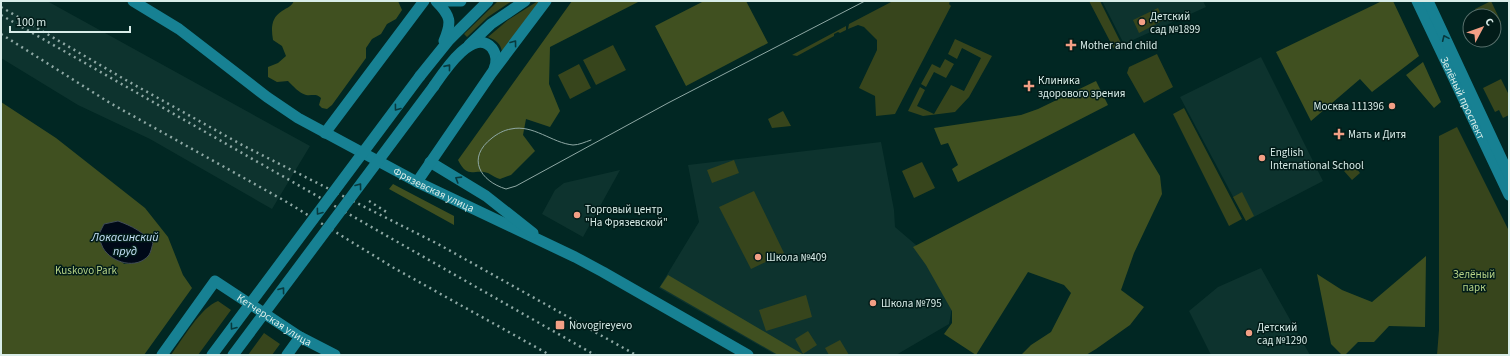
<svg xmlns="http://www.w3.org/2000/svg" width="1510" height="356" viewBox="0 0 1510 356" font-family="'Source Sans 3',sans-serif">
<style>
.built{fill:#0d332e}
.green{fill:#37451c}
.forest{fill:#405020;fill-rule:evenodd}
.water{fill:#000918;stroke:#414d57}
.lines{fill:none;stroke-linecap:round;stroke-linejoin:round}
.secondary{stroke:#178193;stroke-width:11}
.tram{stroke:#8ea8a4;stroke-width:1}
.rail{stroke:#8ea8a4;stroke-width:2.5;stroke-dasharray:2 4;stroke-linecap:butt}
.secondary-bridge{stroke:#178193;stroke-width:11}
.oneway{stroke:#083a3e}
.poi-dot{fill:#f39f85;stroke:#021c19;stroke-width:1.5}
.labels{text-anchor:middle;stroke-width:3;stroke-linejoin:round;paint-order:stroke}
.poi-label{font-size:11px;fill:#d9ede9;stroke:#021c19;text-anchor:start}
.street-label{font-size:11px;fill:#d9ede9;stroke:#021c19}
.park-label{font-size:11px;fill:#b6d286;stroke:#021c19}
.water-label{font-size:12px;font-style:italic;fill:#c4e0f6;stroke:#021c19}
</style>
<rect width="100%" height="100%" fill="#012723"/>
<path class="built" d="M1,1H47L310,146L272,209L150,139L78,105L1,58Z
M1102,1H1203L1206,7L1124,44Z
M1261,57L1323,181L1246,221L1180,97Z
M881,142L894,210L895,227L923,251L953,303L949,324L896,355H776L659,288L699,222L688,165Z
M620,170L583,237L542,214L555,190L564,183Z
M1261,268L1310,355H1211L1189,311L1218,287Z"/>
<path class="green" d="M498,1H512L488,17L467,37L464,34Z
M538,1L539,3L502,52C501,44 496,40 488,37L508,20Z
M893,1H950L949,4L951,6L895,114L876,116L875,96L859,88L877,50V40L864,27L858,25L848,29L849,24Z
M1089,1H1100L1122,45L1114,49Z
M1491,1L1501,22L1494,25V16H1478L1475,9Z
M1158,8L1164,20L1139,33L1133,20Z
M846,26V30L840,33L838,32L834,34V36L797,56L792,55Z
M955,39L992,56L969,97L955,112L923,116L908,111L920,87L925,90L917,106L934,114L951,85L964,91L981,58L962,48L957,59L948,54Z
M613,45L626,70L596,85L583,60Z
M1157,54L1173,87L1144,103L1127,73L1129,67Z
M945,59L954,64L946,78L934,72L926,87L921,84L932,64L940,68Z
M579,64L591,88L570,99L558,75Z
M1501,79L1509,95V115L1503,118L1499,110L1495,112L1483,88Z
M1184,108L1242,219L1229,226L1173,114Z
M783,111L791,126L772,128L768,119Z
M1457,127L1509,231V355H1437L1439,330V136Z
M734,160L739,173L712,183L707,170Z
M922,162L935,188L914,198L902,171Z
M1353,164L1360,173L1352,180L1344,171Z
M754,191L784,253L751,269L719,207Z
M1242,192L1254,216L1246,221L1233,197Z
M806,295L812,317L766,331L759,310Z
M218,301L231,310L198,355H171C182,340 201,307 218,301Z
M808,331L817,345L803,354L795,339Z
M264,333L280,344L272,355H248Z
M840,340L849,355H829L825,348Z"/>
<path class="forest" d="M294,1H398L402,10L396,19L387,24L381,34L372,39L366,48V58L332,105L327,109L322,108L319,105L321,98C316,93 312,96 306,95C299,93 293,86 288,81L277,82L268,77V67L278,63L286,56L282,46L273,40C271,28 271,18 282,11C288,7 291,7 294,1Z
M572,1H640L550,47L549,84L560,111L550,127L526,119L523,135L535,151L511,175L500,179C496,178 492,175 488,173C474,168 468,180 458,160Z
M704,1H746L768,43L686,86L655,26Z
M1382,1H1393L1419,56L1372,92L1360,79L1311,121L1276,52Z
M1423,62L1441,102L1434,108L1406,75Z
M1096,81L1108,105L958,182L952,169L958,165L948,143L941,145L934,128L1021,115L1038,109Z
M1,102L56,138L145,208L168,237L183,275L192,288L144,355H1ZM118,221L140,262L124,264L98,236L104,224Z
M1134,133L1160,176L1162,194L1134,253L1121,290L1144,307L1130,325L1096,349L1086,355H1021L1031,345L1051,332L1071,293L1064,285L1028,272L976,355L944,334L952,323V311L926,265L913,247Z
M393,184L454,216V225L389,189Z
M1426,256L1425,327L1389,326L1374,342H1358L1345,355H1342L1331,344L1317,274L1342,290L1372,302Z
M668,275L804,355H778L660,287Z"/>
<path class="water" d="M118,221C132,226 143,232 153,243C152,246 151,252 149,255C137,270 112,263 103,248C101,244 100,240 98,236L104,224Z"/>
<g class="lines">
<g class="secondary">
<path id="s1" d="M133,1L179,29L267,97L298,118L417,182L575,257L603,272L748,355"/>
<path d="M436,1C451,16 452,22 444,41"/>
<path d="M445,1H461"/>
<path id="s2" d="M1417,1L1509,195"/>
<path d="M1428,1L1509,175"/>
<path d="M469,45L491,24L525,1"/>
<path d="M420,76L449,40L488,1"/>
<path d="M434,86C443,73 473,26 492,48C497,55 497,62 494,69"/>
<path d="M325,133L424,1"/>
<path d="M430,162L486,196L533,233"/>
<path d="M417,182L491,74L546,1"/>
<path id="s3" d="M162,355L215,281L300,337L335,355"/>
<path d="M287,355L300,337"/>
</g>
<path class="tram" d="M591,140C585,142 579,145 573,145C552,143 533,124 511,129C504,130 497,134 492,138C466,158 480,181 506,189L516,186L668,103L865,1"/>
<path class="rail" d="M1,7L124,79L244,146L438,244L636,355
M1,15L595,355
M1,34L110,103L285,201L394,268L550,355
M369,201L388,213"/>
<path class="secondary-bridge" d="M212,355L420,76
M233,355L434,86"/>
</g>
<defs><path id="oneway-chevron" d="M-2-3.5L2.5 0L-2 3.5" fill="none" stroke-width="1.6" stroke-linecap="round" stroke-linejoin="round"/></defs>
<g class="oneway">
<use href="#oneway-chevron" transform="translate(1445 38) rotate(-114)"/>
<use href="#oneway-chevron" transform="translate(514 43) rotate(-53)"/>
<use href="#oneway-chevron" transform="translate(448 67) rotate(-51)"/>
<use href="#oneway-chevron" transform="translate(397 108) rotate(127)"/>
<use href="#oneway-chevron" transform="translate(458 179) rotate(-148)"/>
<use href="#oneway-chevron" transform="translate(359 186) rotate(-53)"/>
<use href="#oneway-chevron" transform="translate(319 212) rotate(127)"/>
<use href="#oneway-chevron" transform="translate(282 290) rotate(-53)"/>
<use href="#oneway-chevron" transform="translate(233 327) rotate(127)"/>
</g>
<g class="poi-dot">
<circle cx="1142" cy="22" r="4"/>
<path d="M1069 39h4v4h4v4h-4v4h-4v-4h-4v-4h4z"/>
<path d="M1027 80h4v4h4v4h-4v4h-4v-4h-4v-4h4z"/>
<circle cx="1392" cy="106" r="4"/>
<path d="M1337 128h4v4h4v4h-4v4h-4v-4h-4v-4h4z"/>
<circle cx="1262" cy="158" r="4"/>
<circle cx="577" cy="215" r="4"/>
<circle cx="758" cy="257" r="4"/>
<circle cx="873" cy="303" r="4"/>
<rect x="555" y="320" width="10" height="10" rx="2"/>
<circle cx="1249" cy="333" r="4"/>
</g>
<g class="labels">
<g class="poi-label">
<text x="1150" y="20">Детский<tspan x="1150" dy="13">сад №1899</tspan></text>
<text x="1080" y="49">Mother and child</text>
<text x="1038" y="84">Клиника<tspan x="1038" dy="13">здорового зрения</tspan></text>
<text x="1384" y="110" text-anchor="end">Москва 111396</text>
<text x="1348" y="138">Мать и Дитя</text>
<text x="1270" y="156">English<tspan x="1270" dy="13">International School</tspan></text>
<text x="585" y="213">Торговый центр<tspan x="585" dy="13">"На Фрязевской"</tspan></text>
<text x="766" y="261">Школа №409</text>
<text x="881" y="307">Школа №795</text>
<text x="569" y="329">Novogireyevo</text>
<text x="1257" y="331">Детский<tspan x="1257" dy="13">сад №1290</tspan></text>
</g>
<g class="street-label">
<text dy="4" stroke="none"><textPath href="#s2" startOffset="107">Зелёный проспект</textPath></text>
<text dy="4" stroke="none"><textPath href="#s1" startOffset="356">Фрязевская улица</textPath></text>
<text dy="4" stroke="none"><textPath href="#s3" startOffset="162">Кетчерская улица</textPath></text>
</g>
<g class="park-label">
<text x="86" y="274">Kuskovo Park</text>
<text x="1474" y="278">Зелёный<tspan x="1474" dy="13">парк</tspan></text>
</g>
<g class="water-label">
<text x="125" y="241">Локасинский<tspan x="125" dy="14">пруд</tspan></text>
</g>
</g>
<rect width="1510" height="356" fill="none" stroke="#d9ede9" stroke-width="4"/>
<g transform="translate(1482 28) rotate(49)"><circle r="19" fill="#021c19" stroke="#58706c"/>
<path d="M0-3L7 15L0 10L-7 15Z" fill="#f39f85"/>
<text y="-6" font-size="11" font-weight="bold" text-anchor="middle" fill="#d9ede9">С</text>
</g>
<path d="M10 26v6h120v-6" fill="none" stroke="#d9ede9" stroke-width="2"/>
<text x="16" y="26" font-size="12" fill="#d9ede9" stroke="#021c19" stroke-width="3" paint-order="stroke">100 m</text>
</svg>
